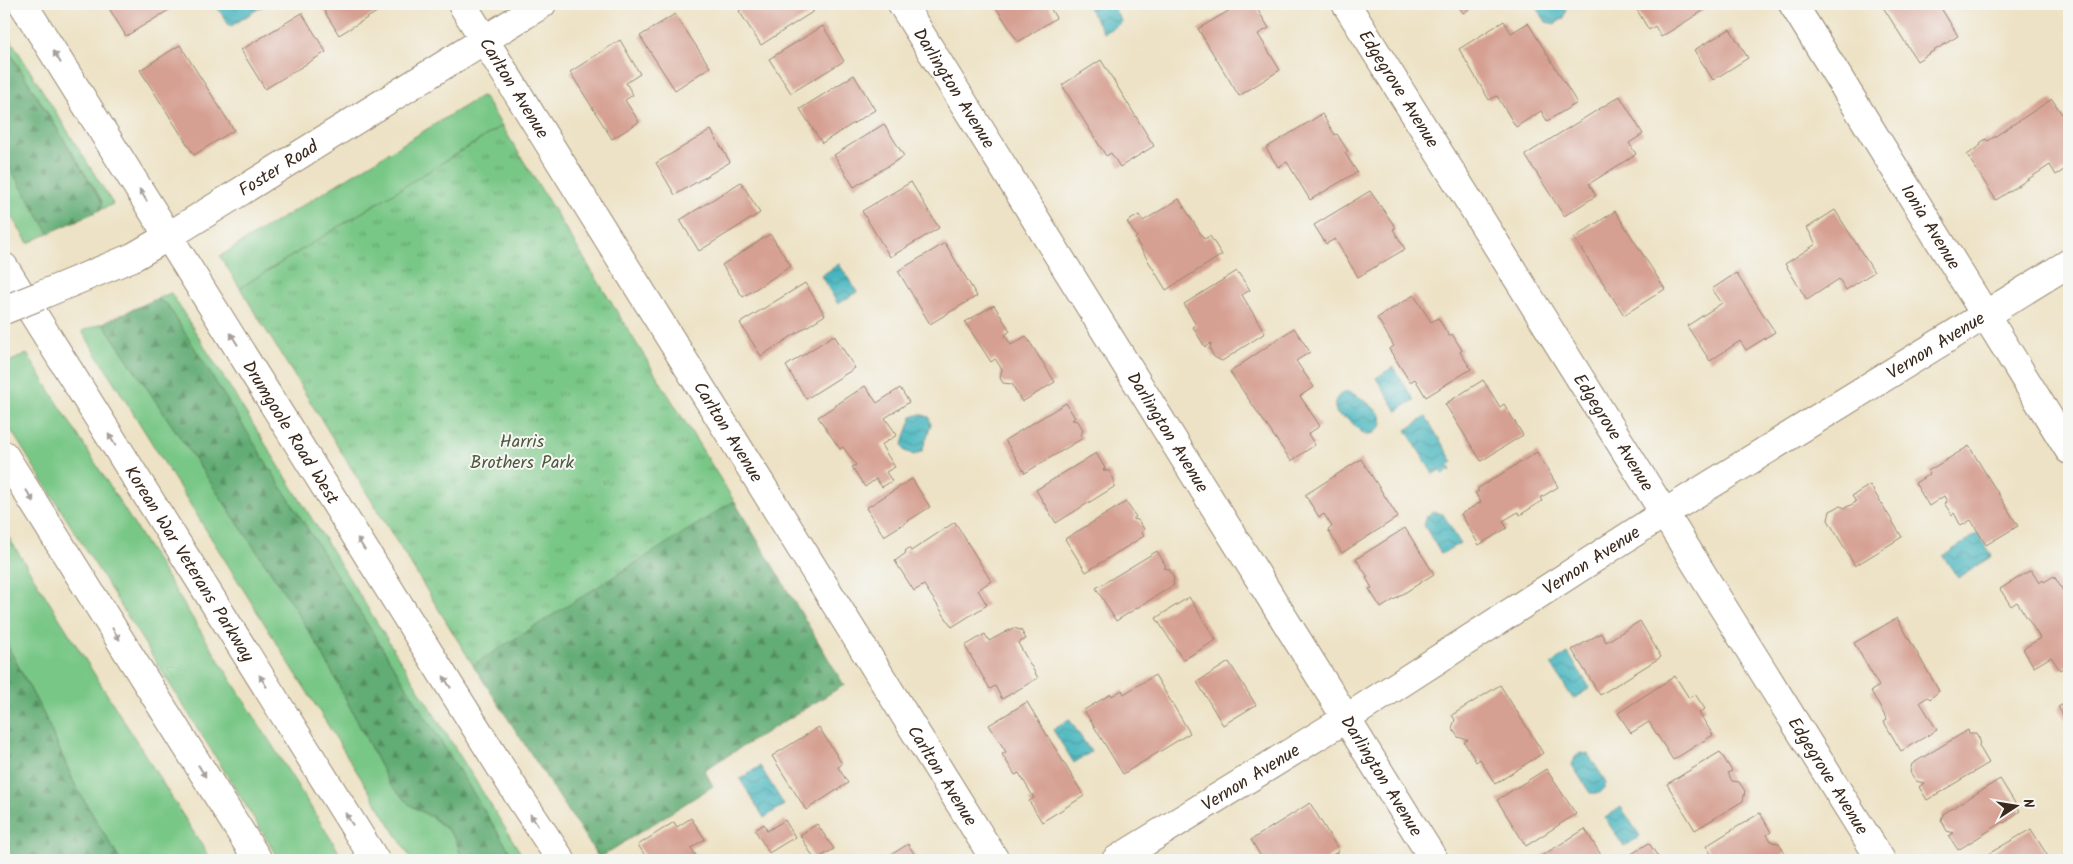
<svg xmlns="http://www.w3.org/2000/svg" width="2073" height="864" viewBox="0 0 2073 864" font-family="Kalam,sans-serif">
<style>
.green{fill:#79c787;stroke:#5a7852}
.forest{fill:url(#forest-firs);stroke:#4e6b49}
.park{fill:url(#park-tufts);stroke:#5a7852}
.water{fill:url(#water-waves);stroke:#41706e}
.building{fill:#d59f91}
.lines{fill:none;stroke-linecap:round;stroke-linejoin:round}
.minor-casing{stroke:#948672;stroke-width:30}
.major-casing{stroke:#948672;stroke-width:30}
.highway-casing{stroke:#948672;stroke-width:30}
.minor{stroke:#fff;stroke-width:28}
.major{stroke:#fff;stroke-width:28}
.highway{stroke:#fff;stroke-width:28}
.minor-bridge-casing{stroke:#948672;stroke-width:30;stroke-linecap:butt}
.minor-bridge{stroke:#fff;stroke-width:28}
.oneway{fill:#a79f9a}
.labels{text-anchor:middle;stroke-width:4;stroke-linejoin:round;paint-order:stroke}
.street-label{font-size:18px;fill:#3b2a1e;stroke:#f6f6f2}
.park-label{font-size:18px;fill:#4e593e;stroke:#f6f6f2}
</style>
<defs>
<pattern id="forest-firs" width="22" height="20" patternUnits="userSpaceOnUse" patternTransform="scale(1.25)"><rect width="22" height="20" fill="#62ac74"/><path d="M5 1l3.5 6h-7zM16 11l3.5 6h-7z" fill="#528c5f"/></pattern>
<pattern id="park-tufts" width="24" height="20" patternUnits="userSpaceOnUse" patternTransform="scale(1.25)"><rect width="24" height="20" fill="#79c787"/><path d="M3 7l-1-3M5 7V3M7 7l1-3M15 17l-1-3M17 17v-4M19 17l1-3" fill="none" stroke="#64a26e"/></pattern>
<pattern id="water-waves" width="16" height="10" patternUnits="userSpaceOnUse" patternTransform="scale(1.25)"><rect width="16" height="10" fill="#47b6bf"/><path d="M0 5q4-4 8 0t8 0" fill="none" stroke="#3c949b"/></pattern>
</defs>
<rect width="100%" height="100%" fill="#f6f6f2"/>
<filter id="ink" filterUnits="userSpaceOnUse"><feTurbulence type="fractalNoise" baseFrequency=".02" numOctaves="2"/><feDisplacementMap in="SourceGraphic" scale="10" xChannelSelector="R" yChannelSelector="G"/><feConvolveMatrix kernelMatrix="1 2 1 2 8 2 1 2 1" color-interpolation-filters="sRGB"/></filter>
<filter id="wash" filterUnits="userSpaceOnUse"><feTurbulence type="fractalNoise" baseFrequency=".0096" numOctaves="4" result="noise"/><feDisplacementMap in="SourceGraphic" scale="20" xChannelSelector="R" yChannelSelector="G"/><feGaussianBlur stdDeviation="1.12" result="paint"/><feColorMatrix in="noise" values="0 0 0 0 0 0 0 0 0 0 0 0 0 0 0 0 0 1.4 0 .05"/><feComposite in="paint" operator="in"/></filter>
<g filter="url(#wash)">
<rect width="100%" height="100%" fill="#ede2c5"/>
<path class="green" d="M4,29L113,204L100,210L102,206L101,199L4,43Z
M481,96L484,97L502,126L240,288L220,256Z
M4,158L49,233L28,243L4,204Z
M171,293L525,860H515L167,305L156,299Z
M103,323L283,590L320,649L390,785L410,805L433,818L448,830L456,840L462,860H412L82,331Z
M27,354L344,860H280L4,419V364Z
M4,530L211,860H120L76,787L45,717L4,639Z"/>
<path class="forest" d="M4,43L102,202L100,210L49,233L4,158Z
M156,299L167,304L515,860H462L456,840L448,830L433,818L410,805L390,785L320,649L283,590L103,323Z
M734,501L844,685L704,770L713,786L599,858L473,665Z
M4,639L45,717L76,787L120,860H4Z"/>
<path class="park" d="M502,126L734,501L473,665L240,288Z"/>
<path class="water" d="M224,4H263L264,5L230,27L218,8Z
M1086,4H1111L1122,22L1104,33Z
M1535,4H1563L1566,10L1564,18L1555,24L1546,22Z
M839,264L857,292L838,304L821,276Z
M1393,367L1414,400L1397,411L1376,378Z
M1347,392C1358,393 1373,407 1381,415L1382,425L1376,432C1362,439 1358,427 1348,419C1345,417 1340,417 1337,414C1332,403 1336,394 1347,392Z
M920,414L929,417L931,425L922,451L914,455L905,451L902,445L912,417Z
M1426,417L1453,462L1448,465L1451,470L1442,474L1440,470L1433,474L1406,430Z
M1433,512L1443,514L1460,543L1441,554L1424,525L1427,516Z
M1977,534L1992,556L1958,578L1943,556Z
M1568,653L1590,688L1573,699L1551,664Z
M1069,719L1091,752L1074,763L1053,730Z
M1581,753L1588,754L1606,782L1604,789L1600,793H1590L1572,765L1576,755Z
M760,766L784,805L764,818L740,779Z
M1621,807L1640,836L1624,847L1605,818Z"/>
<g id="blocks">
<path class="building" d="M110,4H179L126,36L107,5Z
M320,4H390L339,35Z
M750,4H809L814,11L761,45L739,11Z
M994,4H1048L1056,18L1018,42Z
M1240,4H1254L1269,28L1258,34L1280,70L1239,96L1198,29Z
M1457,4H1478L1463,13Z
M1640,4H1714L1661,37L1655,26L1649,30L1637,10L1642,7Z
M1881,4H1944L1945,5L1941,8L1958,36L1917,61Z
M302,13L326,52L265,89L241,50Z
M675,14L710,67L675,90L640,36Z
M1504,21L1511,33L1528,23L1577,103L1547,121L1541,111L1516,127L1497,96L1489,100L1459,49Z
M823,26L844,61L791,93L769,59Z
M1730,29L1748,58L1713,80L1694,50Z
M620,40L640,74L626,83L633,95L625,100L639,122L612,139L570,72Z
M180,45L234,130L194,155L140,70Z
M1101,60L1154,146L1120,167L1111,153L1106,156L1062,85Z
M854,75L875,110L822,143L800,109Z
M1620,96L1643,134L1629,143L1636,154L1589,184L1596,196L1564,216L1525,155Z
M2052,99L2069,125V167L2056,175L2050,165L1996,200L1967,155L1981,145L1980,143L1986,139L1988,141Z
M1322,114L1335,135L1337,134L1348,151L1345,153L1357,172L1310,200L1287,162L1278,167L1266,148Z
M884,124L904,156L854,187L834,155Z
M711,130L730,162L675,195L656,163Z
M741,182L760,213L699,251L680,220Z
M911,182L939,228L890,257L862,211Z
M1370,191L1396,228L1393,229L1405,249L1358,277L1335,239L1326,244L1314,225Z
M1179,199L1204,239L1210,236L1222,255L1166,290L1135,239L1137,237L1127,222L1139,215L1143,221Z
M1835,210L1874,272L1846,290L1839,279L1807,300L1785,264L1816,244L1807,228Z
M1615,211L1665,289L1624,315L1574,238Z
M770,234L791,266L743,297L722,265Z
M945,243L977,296L930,324L898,271Z
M1237,271L1250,290L1242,295L1265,333L1222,361L1214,357L1210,349L1211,343L1205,347L1193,327L1196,325L1184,304Z
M1736,273L1775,332L1746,350L1740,341L1710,361L1687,326L1722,303L1712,289Z
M805,283L825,315L761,356L740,323Z
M1414,295L1431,322L1438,318L1449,336L1452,334L1462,350L1460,352L1471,369L1426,397L1415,379L1410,382L1389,349L1394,346L1377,318Z
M994,305L1010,331L1005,335L1011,345L1026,336L1055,382L1022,402L1012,384L1003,383L1000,378L1002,369L995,359L991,362L965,322Z
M1294,328L1310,352L1296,361L1314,387L1300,396L1320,426L1308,434L1315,445L1291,461L1230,372Z
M834,335L855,368L806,399L786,366Z
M1483,380L1500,407L1504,404L1523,435L1481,461L1445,404Z
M865,386L877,403L900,388L909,402L885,418L897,435L881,445L895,467L886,472L892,481L882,487L876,479L865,487L852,467L856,465L843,447L840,449L818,417Z
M1066,403L1075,418L1072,420L1078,421L1083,430L1081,435L1083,438L1025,473L1005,440Z
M1969,446L2018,526L1986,545L1971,520L1961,526L1954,513L1952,515L1944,503L1947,502L1944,496L1929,506L1915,483L1930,474L1928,471Z
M1537,452L1558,487L1540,498L1542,501L1520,515L1518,512L1503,521L1507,528L1479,545L1461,514L1481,502L1475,493L1479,491L1477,489Z
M1096,453L1105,468L1103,470L1109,471L1114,480V487L1056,523L1036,490Z
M1361,459L1398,517L1342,553L1328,530L1332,527L1324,514L1319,517L1305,495Z
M912,479L930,507L884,536L866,508Z
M1870,485L1902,537L1855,566L1828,520L1830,511L1840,506L1845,508L1856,502L1852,496Z
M1126,502L1136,517L1133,519L1138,520L1144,529L1142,533L1144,536L1086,572L1065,539Z
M955,522L991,581L978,590L987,605L952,627L924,585L914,591L895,561L906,553L905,551L909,548L911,551Z
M1405,528L1434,574L1381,608L1369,589L1372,588L1366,578L1368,577L1356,559Z
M1157,551L1166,566L1164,568L1169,569L1174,578L1173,582L1174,585L1116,621L1096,588Z
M2031,570L2039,583L2043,580L2044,582L2054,576L2069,601V664L2060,670L2051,657L2034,667L2023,649L2040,638L2017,602L2011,606L2000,589Z
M1189,597L1216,640L1183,660L1156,618Z
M1897,618L1939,691L1930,699L1928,697L1920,702L1937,730L1901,751L1884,722L1887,720L1871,691L1879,686L1854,643Z
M1640,621L1661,657L1600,695L1572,650L1601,633L1606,642Z
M1013,628L1021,630L1026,639L1018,643L1038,678L1002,699L995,686L990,689L965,646L985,634L989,641Z
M1229,662L1256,705L1223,725L1197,682Z
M1155,675L1190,733L1123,774L1084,710L1111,694L1112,696L1122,690L1124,694Z
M1675,676L1689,698L1695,694L1705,709L1699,713L1713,735L1673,760L1649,722L1631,733L1618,713Z
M1500,685L1543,753L1495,784L1480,759L1476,762L1474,758L1464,742L1468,740L1458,737L1452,728L1455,720L1452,715Z
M2069,701V725L2058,707Z
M1027,702L1084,796L1042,822L1029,801L1034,798L1019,773L1015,775L1002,754L1006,752L989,725Z
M819,727L842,764L838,767L848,783L806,810L772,756Z
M1968,730L1969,733H1976L1980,740L1979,746L1989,763L1927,800L1919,787L1924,783L1916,781L1910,772L1912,764Z
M1720,752L1732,771L1728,773L1732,781L1739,782L1745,791L1743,801L1695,830L1667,784Z
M1546,769L1576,814L1526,846L1497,800Z
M2000,779L2020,811L2004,823L2003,822L1958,850L1949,836L1954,833L1947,831L1941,820L1943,814Z
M1310,803L1339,851L1324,860H1263L1251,840Z
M1760,813L1771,832L1767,835L1772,842L1779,843L1784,852L1783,860H1715L1706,846Z
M691,818L705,839L691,848L698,860H648L638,845L674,822L677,827Z
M785,820L795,837L769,853L755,830L764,824L767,831Z
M817,824L834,849L815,860L800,835Z
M1585,829L1604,860H1535Z
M2031,829L2050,860H1978Z
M1649,843L1660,860H1622Z
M908,844L918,860H883Z"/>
</g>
</g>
<g filter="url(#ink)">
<use href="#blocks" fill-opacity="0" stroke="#948672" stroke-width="1"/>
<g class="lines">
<g class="minor-casing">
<g id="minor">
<path id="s1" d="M462,4L995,860"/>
<path id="s2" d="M902,4L1434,860"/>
<path id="s3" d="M1346,4L1881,860"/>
<path id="s4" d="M1793,4L2069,450"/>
<path id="s5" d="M39,296L133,257L169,236L542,4"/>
<path id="s6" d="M1116,860L1347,718L1663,514L2069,263"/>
</g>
</g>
<g class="major-casing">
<g id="major">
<path id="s7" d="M23,4L518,795L561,860"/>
</g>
</g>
<g class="highway-casing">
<g id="highway">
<path id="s8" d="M4,267L375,860"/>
<path d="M4,455L258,860"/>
</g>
</g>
<use href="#minor" class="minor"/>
<use href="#major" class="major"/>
<use href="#highway" class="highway"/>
<g class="minor-bridge-casing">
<path id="minor-bridge" d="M4,310L39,296"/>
</g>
<use href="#minor-bridge" class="minor-bridge"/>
</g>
<defs><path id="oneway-solid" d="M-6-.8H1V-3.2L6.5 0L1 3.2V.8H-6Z" transform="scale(1.25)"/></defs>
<g class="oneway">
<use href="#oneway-solid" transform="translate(57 57) rotate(-122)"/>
<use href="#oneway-solid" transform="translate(143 195) rotate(-122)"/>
<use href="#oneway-solid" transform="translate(234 339) rotate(-122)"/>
<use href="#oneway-solid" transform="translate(112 440) rotate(-122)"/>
<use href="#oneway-solid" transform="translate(30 496) rotate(58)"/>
<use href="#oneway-solid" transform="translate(361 544) rotate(-122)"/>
<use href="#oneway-solid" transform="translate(116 634) rotate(58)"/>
<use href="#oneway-solid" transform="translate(263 681) rotate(-122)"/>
<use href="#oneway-solid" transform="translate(447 682) rotate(-122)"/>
<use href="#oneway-solid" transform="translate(202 771) rotate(58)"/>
<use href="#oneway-solid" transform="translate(349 819) rotate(-122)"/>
<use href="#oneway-solid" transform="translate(534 820) rotate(-123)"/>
</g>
</g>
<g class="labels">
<g class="street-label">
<text dy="6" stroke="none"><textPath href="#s1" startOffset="99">Carlton Avenue</textPath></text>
<text dy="6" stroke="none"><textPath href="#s2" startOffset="99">Darlington Avenue</textPath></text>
<text dy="6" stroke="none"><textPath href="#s3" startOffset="100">Edgegrove Avenue</textPath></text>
<text dy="6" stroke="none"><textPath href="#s5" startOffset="272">Foster Road</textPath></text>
<text dy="6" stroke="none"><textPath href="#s4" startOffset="262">Ionia Avenue</textPath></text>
<text dy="6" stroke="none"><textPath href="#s6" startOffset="968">Vernon Avenue</textPath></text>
<text dy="6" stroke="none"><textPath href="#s7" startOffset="505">Drumgoole Road West</textPath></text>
<text dy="6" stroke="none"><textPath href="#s1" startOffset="504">Carlton Avenue</textPath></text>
<text dy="6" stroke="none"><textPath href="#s2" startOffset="504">Darlington Avenue</textPath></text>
<text dy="6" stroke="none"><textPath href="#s3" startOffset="505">Edgegrove Avenue</textPath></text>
<text dy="6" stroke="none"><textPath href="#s6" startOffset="562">Vernon Avenue</textPath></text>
<text dy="6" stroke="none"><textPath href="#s8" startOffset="350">Korean War Veterans Parkway</textPath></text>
<text dy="6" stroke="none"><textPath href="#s1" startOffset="909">Carlton Avenue</textPath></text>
<text dy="6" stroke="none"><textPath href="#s2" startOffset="909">Darlington Avenue</textPath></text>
<text dy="6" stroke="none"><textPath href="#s3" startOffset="910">Edgegrove Avenue</textPath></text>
<text dy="6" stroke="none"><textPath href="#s6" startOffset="158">Vernon Avenue</textPath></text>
</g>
<g class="park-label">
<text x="522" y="447">Harris<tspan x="522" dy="21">Brothers Park</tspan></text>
</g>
</g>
<rect width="2073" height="864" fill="none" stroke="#f6f6f2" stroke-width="20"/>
<g transform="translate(2016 806) rotate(78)" stroke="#f6f6f2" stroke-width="4" paint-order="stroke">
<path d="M0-4L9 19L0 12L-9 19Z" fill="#3b2a1e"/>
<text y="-8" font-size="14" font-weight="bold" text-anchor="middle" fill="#3b2a1e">N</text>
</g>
</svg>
